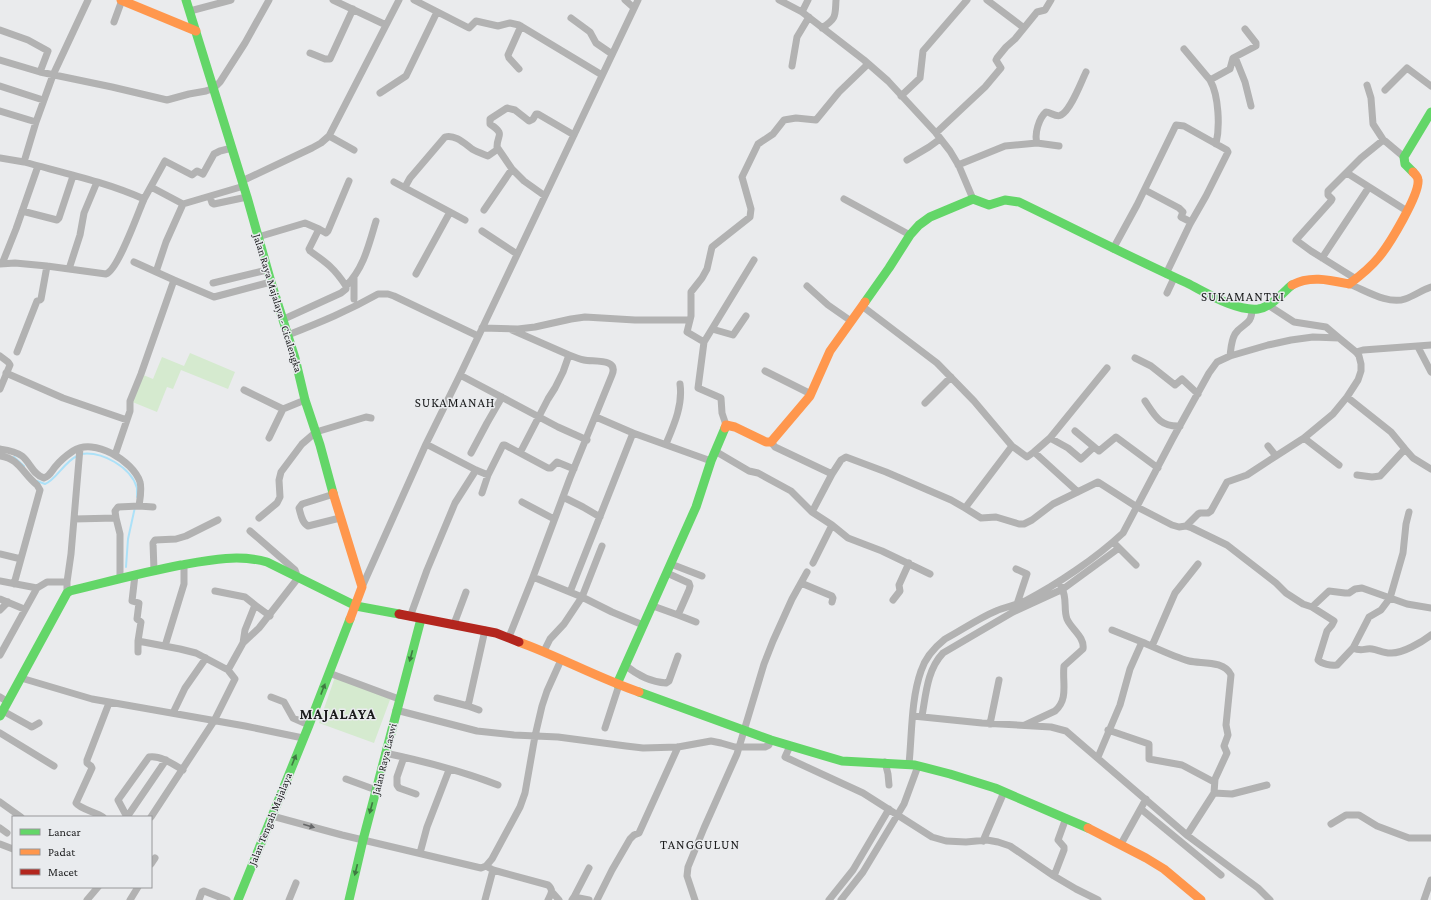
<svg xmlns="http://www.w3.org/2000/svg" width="1431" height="900" viewBox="0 0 1431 900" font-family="'Crimson Pro',serif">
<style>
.green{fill:#d5eacf}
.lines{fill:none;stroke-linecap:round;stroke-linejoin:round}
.stream{stroke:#ace1f8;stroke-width:2}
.street{stroke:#b2b2b2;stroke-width:7}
.fast{stroke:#63d668;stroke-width:9}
.slow{stroke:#ff974d;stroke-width:9}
.jam{stroke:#b3261e;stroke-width:9}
.oneway{fill:#3f7942}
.oneway2{fill:#666768}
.labels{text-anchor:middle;stroke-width:3;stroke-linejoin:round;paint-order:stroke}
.street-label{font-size:11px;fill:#1b1c1d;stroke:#e9ebee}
.quarter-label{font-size:13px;letter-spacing:1px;fill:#1b1c1d;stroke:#e9ebee}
.district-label{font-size:15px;font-weight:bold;letter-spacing:1px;fill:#1b1c1d;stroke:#e9ebee}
</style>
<rect width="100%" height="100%" fill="#eaebed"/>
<path class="green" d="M190,353L235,372L228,389L181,370L173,389L167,387L157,412L130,401L141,374L153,379L162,357L184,366Z
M335,677L391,697L374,743L319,723Z"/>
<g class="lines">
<path class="stream" d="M81,454C102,451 131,467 137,488C137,490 137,494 137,497
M14,457L24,466
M37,481L45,484C56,480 64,462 77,456
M126,567L128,539L135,507"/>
<path class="street" d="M333,0L386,25
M414,0L469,28L476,21L498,26L510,23L519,25L602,75
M625,0L634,8
M779,0L802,12L864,60L888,81L936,133L950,151L959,166L973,199
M987,0L1024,28
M190,11L231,0
M802,12L808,0
M571,18L590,32L596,43L612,54
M114,22L122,0
M822,28C837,18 835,16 836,0
M0,30L28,40L48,51L40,72
M1184,49L1210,80C1219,96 1220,127 1216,144
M310,53L325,59H330L353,9
M1235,57L1245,82L1251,106
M0,60L40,72L112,87L167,100L189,94L206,91L214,88L220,82L245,43L269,0
M792,66L797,37L809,17
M519,69L509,58L508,55L521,26
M1210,80L1230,69L1233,58L1256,46V43L1245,29
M1367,85L1371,98L1373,124L1384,141
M0,86L43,100
M1385,90L1407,68L1431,86
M380,93L406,76L437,12
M901,96L920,78L923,51L967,0
M0,111L36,122L53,75L88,0
M936,133L985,87L1001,68L996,60L997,58L1006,47L1015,39L1037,12L1045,10L1051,0
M329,136L354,150
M1037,143C1034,134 1039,118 1046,112C1050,112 1057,118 1061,115C1071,110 1081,82 1086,72
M0,158L24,162
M907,160L929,147L940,139
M958,165L1005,146L1037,143L1059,146
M1347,173L1407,211
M242,181L312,148L321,143L329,136L399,0
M394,182L465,220
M151,187L183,204L244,186
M405,187L410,178L445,137C455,134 465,144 472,149C477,152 483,154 488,156L498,149
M1145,190L1179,208L1183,212L1181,217L1191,222
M545,196L524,181L512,169L497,147C497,134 506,135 490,124V119L507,108L515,110L529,121L533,119L536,114H538L574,135
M210,197L212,203L214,204L247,197
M144,199L165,161L192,175L197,171L203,174L214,154L220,151L232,148
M844,199L910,235
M484,210L512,169
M22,211L57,220L59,218L73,176
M482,231L517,254
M258,237L305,223L319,229
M1113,249L1137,205L1176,125L1184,126L1227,150L1228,152L1206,196L1190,224L1166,274
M1322,258L1369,187
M134,262L174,280
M0,264L15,263L47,266L106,274C118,270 138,213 144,199C106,182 64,173 24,162L36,122
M2,264L16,229L38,166
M69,269L80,235L84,213L97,182
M156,272L166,242L183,204
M416,274L450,212
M1356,279L1311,251L1296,240L1331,201L1332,199L1328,195V191L1361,158L1382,141H1385L1404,157
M213,283L267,270
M1349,284C1365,290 1388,305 1405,299C1414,296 1422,290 1431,287
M346,286C334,268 327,263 310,251L309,249L319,229L326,233L328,231L349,181
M807,286L828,305L851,321
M1167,293L1174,278
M354,299V278
M1268,305L1294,322L1326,327L1339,338
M862,306L937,363L974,401L1012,446L965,508L981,518L996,517L1019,524H1024L1032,520L1053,504L1098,482L1137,507L1172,525L1179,527L1186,526L1192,528L1227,545L1276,583L1286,593L1303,604L1312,607L1329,591L1345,593H1349L1355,589L1362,588L1407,604L1431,608
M284,319L341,293L346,289V286C364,268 369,244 376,221
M482,328L518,329L535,327L571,319L585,317L635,320H690
M712,329L733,335L746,316
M512,330L569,355
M288,335C321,322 348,311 378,294H388L394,296L478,336
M704,342L754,260
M1418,347L1431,372
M17,352L37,301L40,300L41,299L47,266
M1356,352L1363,350L1431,345
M0,356L8,362L10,365L0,389
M1230,356C1231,349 1231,341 1235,334C1242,323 1252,326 1252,309
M1135,358L1151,366L1175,385L1182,379L1198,394
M765,371L811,394
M6,373L63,398L127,420
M460,375L558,427L587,440
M244,390L283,409L305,400
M1347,397L1391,432L1405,449L1413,458L1431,469
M1145,401C1155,416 1160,427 1180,426
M925,403L951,377
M596,417L633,433
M726,425L722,413L721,398L698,388L704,342L687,332L691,316V292L702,278L707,269L712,247L750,217L751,209L742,177L758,144L773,134L784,120L796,118L816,120L839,92L868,64
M1075,431L1099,451L1116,437L1158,468
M269,438L283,409
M1050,438L1107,368
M771,442L775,447L832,474L841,460L846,457L886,472L951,500L965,508
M426,444L476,470L488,475
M666,444C674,425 683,405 680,384
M1012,446L1027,457L1034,452L1078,492
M1268,446L1276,456L1304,438
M0,449C7,450 15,451 22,456C30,462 33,475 44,478C50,476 51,472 55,467C59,462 67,455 73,451C94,437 133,461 140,482C142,489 140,499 139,506L118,507L115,511L116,518
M715,451L749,471L758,473L791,491L812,512L832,525L848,538L882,551L930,574
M1034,452L1050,438L1068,448L1081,459L1094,447
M471,453L487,423L502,397
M520,453L548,399L555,388L563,372L569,355C574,357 579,359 584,360C594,362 619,358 612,375L570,478L533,577
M115,455L130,411V401L141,374L174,280L214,297L271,282
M0,456C19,458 23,474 37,485L40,490L14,584
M1357,475L1372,477L1380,476L1405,449
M482,493L488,475L503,445H505L548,468H551L557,462L574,469
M334,494L302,504L299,508C301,515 302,523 308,526L340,518
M563,497L583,507L600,517
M522,502L554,519
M139,506L153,507
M812,512L832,474
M259,518L277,503L280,497L279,480L281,472L302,444L316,432L366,417L371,418
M74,519L116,518L120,534V578
M1186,526L1198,514L1200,513H1208L1211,511L1227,482L1247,475L1276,456
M1116,545L1136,565
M602,546L582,597L612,612L643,625
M0,554L21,559
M813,563L832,525
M671,564L702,576
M1016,569L1027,574L1017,604
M154,570L153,543L155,540L176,539L186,536L218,520
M135,575L132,601L139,603L137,619L141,622L138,641V652
M0,581L37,588
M801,583L832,596L833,598L832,602
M362,587L426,444L460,375L638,0
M215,591L245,597L255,605L245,630L243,643
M570,592L633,433L711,461
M67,593V582L71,554L80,448
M0,599L24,609
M893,600L900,591L899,585L909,563
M255,605L270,616
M653,606L678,615L689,590L690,586L689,583L667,573
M1312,607L1334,621L1332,625L1327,631L1318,660C1322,664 1331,666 1337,665L1353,648L1369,617L1381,610L1390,598L1403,553L1406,524L1409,512
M0,610L8,602
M678,615L696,622
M410,617L427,570L455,503L476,470
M454,624L466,592
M1112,630L1142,642
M509,637L533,577L582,597L564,624L550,639L544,651
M138,641L180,649L196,653L228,670L235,679L214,721L151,817
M165,646L184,584V565
M1152,646L1175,593L1198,564
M1353,648C1362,652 1364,648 1372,649C1378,650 1384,653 1390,653C1402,654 1422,642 1431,635
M0,655L37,588L47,582H67
M625,665C637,675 650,682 666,683L669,681L678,656
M228,670L243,643L259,628L298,578L295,570L250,531
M329,673L399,699
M21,678L92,699L245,726L303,738
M0,697L8,702
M271,697L284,702L293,718L309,725
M437,698L468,706
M396,710L477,731L514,735L558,737L626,746L643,748L678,747L711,741L721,743L735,747H765L769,745L771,740
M479,710L468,706L485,630
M3,711L30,726L32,727L39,723
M173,713L185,688L206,658
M913,716L982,723L1051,727L1066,731L1188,836L1258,888L1270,900
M922,716C926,694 927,670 943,653L1013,612L1063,589L1119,548
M990,724L999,680
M1025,725L1055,711C1069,699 1062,682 1064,666L1083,649C1085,637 1071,629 1067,619C1063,608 1068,599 1061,586
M605,728L619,685
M1108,730L1149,744V759L1182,765L1214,782
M0,733L54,766
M790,746L785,757L863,793L932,837L946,841L966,842L987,840L998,842L1010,846L1054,876L1076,889L1098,900
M385,753C423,761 462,771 498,785
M404,757L397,777V785L399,788L416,794
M1098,757L1120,705L1130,669L1142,642C1156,648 1174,657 1189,661C1201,664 1224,660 1231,675L1226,725L1228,735L1224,746L1227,753L1215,779L1214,793L1187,835
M885,762L888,774L889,785
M909,764C912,734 911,699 921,671C925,658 935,647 945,639C962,630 979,618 996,611C1005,607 1016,605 1025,601C1058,584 1096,558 1123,533L1173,438L1209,373L1217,362L1230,356L1268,345L1291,340L1313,337L1339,338L1356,352L1359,356L1361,364V371L1358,380L1347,397L1333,414L1304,438L1339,465
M346,779L376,790
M1214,793L1232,794L1267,785
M0,802L21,817
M1141,809L1221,875
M272,816L342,835L481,868L486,866L492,859L520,807L525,793L535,736L542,706L547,691L561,660
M103,817C96,812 80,809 76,803L92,768L91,766L87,763V760L109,703
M127,817L118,800L149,757C160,755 173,764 183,770
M127,817L166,760
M1331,824L1346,815H1359L1377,826L1409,838H1431
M0,828L7,833
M983,841L1004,792
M0,844L13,849
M1121,844L1146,799
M420,853L427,827L449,770
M151,864L155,858
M486,866L493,870L548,885C554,890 551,894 548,900
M1054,876L1064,850V847L1058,840L1066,818
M552,892L559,900
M574,897L589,868
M87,900L98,887
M130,900L138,887
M199,900L202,892L204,891L227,900
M289,900L296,883
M485,900L493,870
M572,900L574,897L589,900
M597,900L612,870L630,839L634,835L639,833L678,747
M695,900L687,876L688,867L704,828L737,754L764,664L773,641L792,599L807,572
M829,900L853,870L889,809
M841,900L863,872L904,804L918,766
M1424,900L1431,880"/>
<path class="fast" d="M186,0L247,197L271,282L295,358L305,400L320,445L333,493
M1413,172L1405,164L1404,157L1431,112
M865,302L889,268L910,235L919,225L930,217L973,199L989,205L1005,200L1019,202C1075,229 1130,257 1187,283C1207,293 1235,311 1258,309C1272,307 1282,293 1292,285
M617,684L696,507L711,461L725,428
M639,692L771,740L842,761L915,765L950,774L995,788L1088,828
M0,716L67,593L70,591C107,582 144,572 181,565C209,560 239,554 267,562L356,606L399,614
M238,900L309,725L350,619
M349,900L363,840L421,619"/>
<path class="slow" d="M121,0L196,31
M1292,285C1310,275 1330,280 1349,284C1360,276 1371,267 1379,257C1389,245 1420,194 1418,180C1418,177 1415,174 1413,172
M725,428L726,425L735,427L766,442H771L810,396L830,351L865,302
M333,493L362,587L350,619
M519,642C560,657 598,678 639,692
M1088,828L1146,858L1164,869L1201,900"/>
<path class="jam" d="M399,614L496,633L519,642"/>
</g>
<defs><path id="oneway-solid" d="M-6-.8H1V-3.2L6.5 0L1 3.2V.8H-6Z"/></defs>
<g class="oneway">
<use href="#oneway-solid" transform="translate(411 656) rotate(105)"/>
<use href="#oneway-solid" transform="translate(323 689) rotate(-69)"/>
<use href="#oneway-solid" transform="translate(294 760) rotate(-68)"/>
<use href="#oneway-solid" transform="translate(371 808) rotate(105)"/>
<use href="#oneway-solid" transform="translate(356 870) rotate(104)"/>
</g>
<use class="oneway2" href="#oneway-solid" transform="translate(309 826) rotate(16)"/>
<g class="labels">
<g class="street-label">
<text transform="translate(278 303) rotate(73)" y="4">Jalan Raya Majalaya - Cicalengka</text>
<text transform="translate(384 759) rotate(-76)" y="4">Jalan Raya Laswi</text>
<text transform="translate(270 819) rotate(-68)" y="4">Jalan Tengah Majalaya</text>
</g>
<g class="quarter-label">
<text x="1243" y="301">SUKAMANTRI</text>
<text x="455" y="407">SUKAMANAH</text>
<text x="700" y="849">TANGGULUN</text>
</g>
<g class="district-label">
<text x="338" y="719">MAJALAYA</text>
</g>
</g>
<rect x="12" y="816" width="140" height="72" fill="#e9ebee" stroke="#97989a"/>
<rect x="20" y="829" width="20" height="6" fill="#63d668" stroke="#97989a"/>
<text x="48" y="836" font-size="12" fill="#1b1c1d">Lancar</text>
<rect x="20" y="849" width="20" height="6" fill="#ff974d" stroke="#97989a"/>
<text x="48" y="856" font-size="12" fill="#1b1c1d">Padat</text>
<rect x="20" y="869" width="20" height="6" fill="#b3261e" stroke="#97989a"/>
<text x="48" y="876" font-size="12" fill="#1b1c1d">Macet</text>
</svg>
